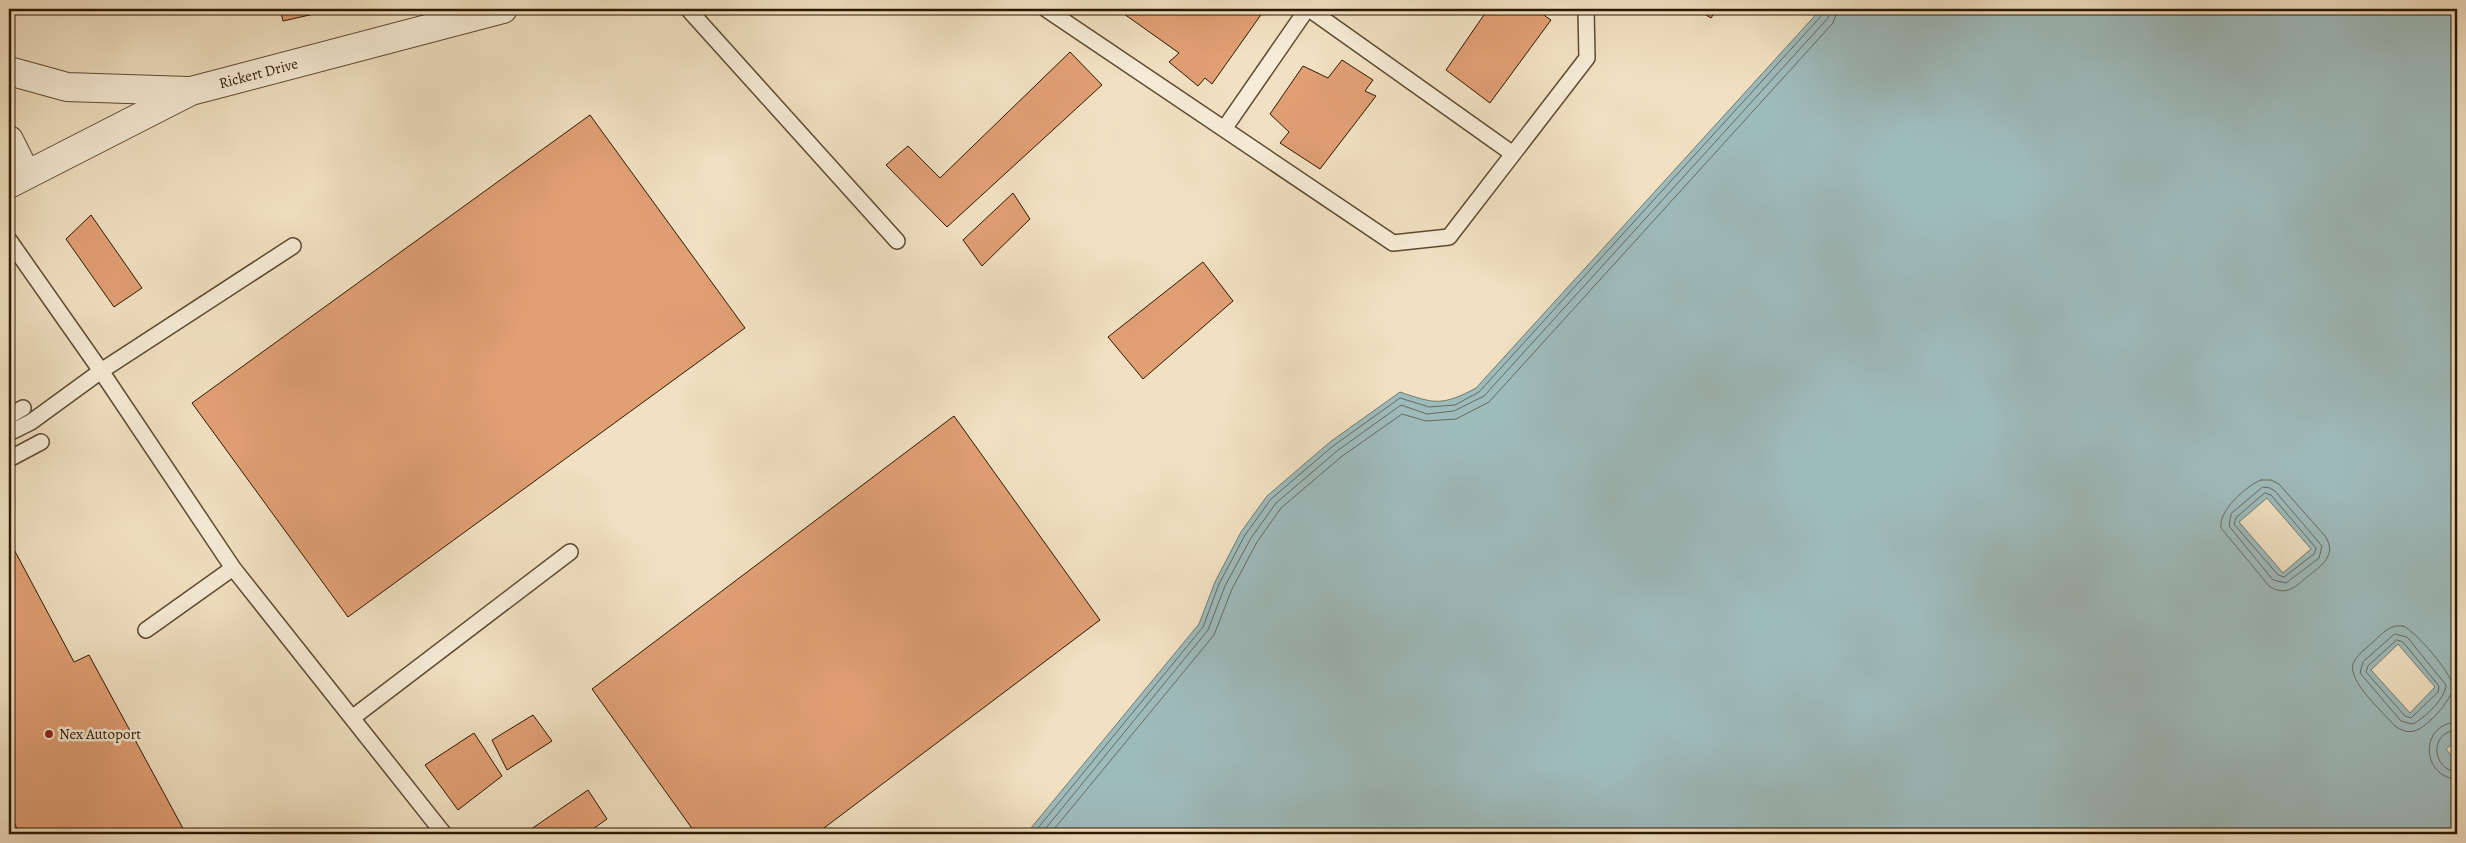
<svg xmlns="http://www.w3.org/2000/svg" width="2466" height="843" viewBox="0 0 2466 843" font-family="Alegreya,serif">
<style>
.water{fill:#9ebbbc;stroke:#717a71;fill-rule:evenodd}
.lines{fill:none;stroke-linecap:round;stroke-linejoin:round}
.shore{stroke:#666a5e;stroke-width:1}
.building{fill:#e19f74;stroke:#2d1801}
.lane-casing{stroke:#5e4a31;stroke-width:18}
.street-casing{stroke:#5e4a31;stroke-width:30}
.lane{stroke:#f6ecd7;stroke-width:15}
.street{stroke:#f6ecd7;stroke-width:28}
.poi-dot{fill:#8f2418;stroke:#f6ecd7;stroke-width:2}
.labels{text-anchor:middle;stroke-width:5;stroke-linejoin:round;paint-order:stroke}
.street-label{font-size:15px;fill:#2d1801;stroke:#f6ecd7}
.poi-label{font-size:15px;fill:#2d1801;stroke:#f6ecd7;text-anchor:start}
</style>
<rect width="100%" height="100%" fill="#f1e1c2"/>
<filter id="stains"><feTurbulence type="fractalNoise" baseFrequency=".004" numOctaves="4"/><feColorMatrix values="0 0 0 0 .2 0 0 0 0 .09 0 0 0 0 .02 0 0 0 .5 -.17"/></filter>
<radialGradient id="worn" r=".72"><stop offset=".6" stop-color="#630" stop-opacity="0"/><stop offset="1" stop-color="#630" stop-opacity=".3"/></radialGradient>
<path class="water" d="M1821,9H2457V740L2446,749L2457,763V834H1026L1199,624L1215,582L1241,532L1267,496L1330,442L1400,392C1435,404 1442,406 1476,388ZM2267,498L2311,549L2283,573L2239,522ZM2398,644L2435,687L2410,713L2371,670Z"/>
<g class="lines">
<path class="shore" d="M2261,480H2271L2279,484L2325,536C2338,555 2321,566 2307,577C2301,582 2295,588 2288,590C2281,592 2275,590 2269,586L2221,528C2218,511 2246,486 2261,480Z
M2263,487L2270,488L2275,491L2322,546L2319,558L2286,583L2273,580L2229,526L2231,514Z
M2265,493L2271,495L2316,548L2314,554L2284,577L2278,575L2234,524L2236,518Z
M2403,626C2416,631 2451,673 2453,686C2453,699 2427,728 2414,731C2407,733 2401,730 2395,726C2384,713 2348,682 2353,664C2356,655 2367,648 2374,641C2383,633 2390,624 2403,626Z
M2395,634L2407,637L2446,685C2446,698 2423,720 2412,724L2401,721L2360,673L2363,662Z
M2397,640L2403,642L2439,686L2438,692L2411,718L2405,716L2366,672L2368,666Z
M2457,722C2418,724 2422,778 2457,779
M2457,730C2428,732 2432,770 2457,772
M1033,834L1203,627L1219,584L1245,535L1271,499L1333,446L1400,398L1429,407L1455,405L1479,392L1823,14L1825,9
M1041,834L1208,630L1225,586L1251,538L1276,503L1337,451L1401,405L1427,414L1454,411L1484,396L1828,18L1831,9
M1050,834L1214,635L1232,589L1257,542L1281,508L1341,457L1402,414L1426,421L1456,419L1489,402L1833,23L1838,9"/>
</g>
<path class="building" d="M280,9H336L283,21Z
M1117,9H1265L1212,84L1205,78L1198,86L1169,62L1179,53Z
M1488,9H1535L1551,20L1490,103L1446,70Z
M1696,9H1717L1711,18Z
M1070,52L1102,85L947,227L886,165L908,146L940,178Z
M1342,60L1373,80L1365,91L1376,96L1320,169L1280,143L1289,132L1270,114L1303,66L1328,78Z
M590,115L745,328L348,617L192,403Z
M1013,193L1030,219L982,266L963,240Z
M91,215L142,288L114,307L66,239Z
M1203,262L1233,301L1143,379L1108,337Z
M954,416L1100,620L816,834H696L592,689Z
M9,540L74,662L89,655L186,834H20L9,813Z
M533,715L552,741L507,770L492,740Z
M474,733L502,776L458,810L425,765Z
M588,790L607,819L586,834H524Z"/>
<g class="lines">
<g class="lane-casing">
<path id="lane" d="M688,9L897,241
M1046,9L1393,243L1449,237L1587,58L1586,9
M1309,9L1513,154
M1224,129L1307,9
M9,240L101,371L233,568L146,630
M9,416L23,408
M9,433L31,422L101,371L293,246
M9,459L41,442
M233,568L444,834
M352,718L570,552"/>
</g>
<g class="street-casing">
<g id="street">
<path d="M9,71L67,87L188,91"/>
<path d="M9,140L26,174"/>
<path id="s1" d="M9,184L191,91L503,9"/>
</g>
</g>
<use href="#lane" class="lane"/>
<use href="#street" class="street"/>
</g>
<circle class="poi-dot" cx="49" cy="734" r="5"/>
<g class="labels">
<g class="street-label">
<text dy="5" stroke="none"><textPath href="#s1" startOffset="274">Rickert Drive</textPath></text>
</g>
<g class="poi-label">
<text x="59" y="739">Nex Autoport</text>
</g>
</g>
<rect width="2466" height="843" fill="none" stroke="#f1e1c2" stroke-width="30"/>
<rect x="10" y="10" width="2446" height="823" fill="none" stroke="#2d1801" stroke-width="2.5"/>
<rect x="15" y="15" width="2436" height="813" fill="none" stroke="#2d1801"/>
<rect width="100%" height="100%" filter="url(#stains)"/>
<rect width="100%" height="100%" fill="url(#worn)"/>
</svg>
